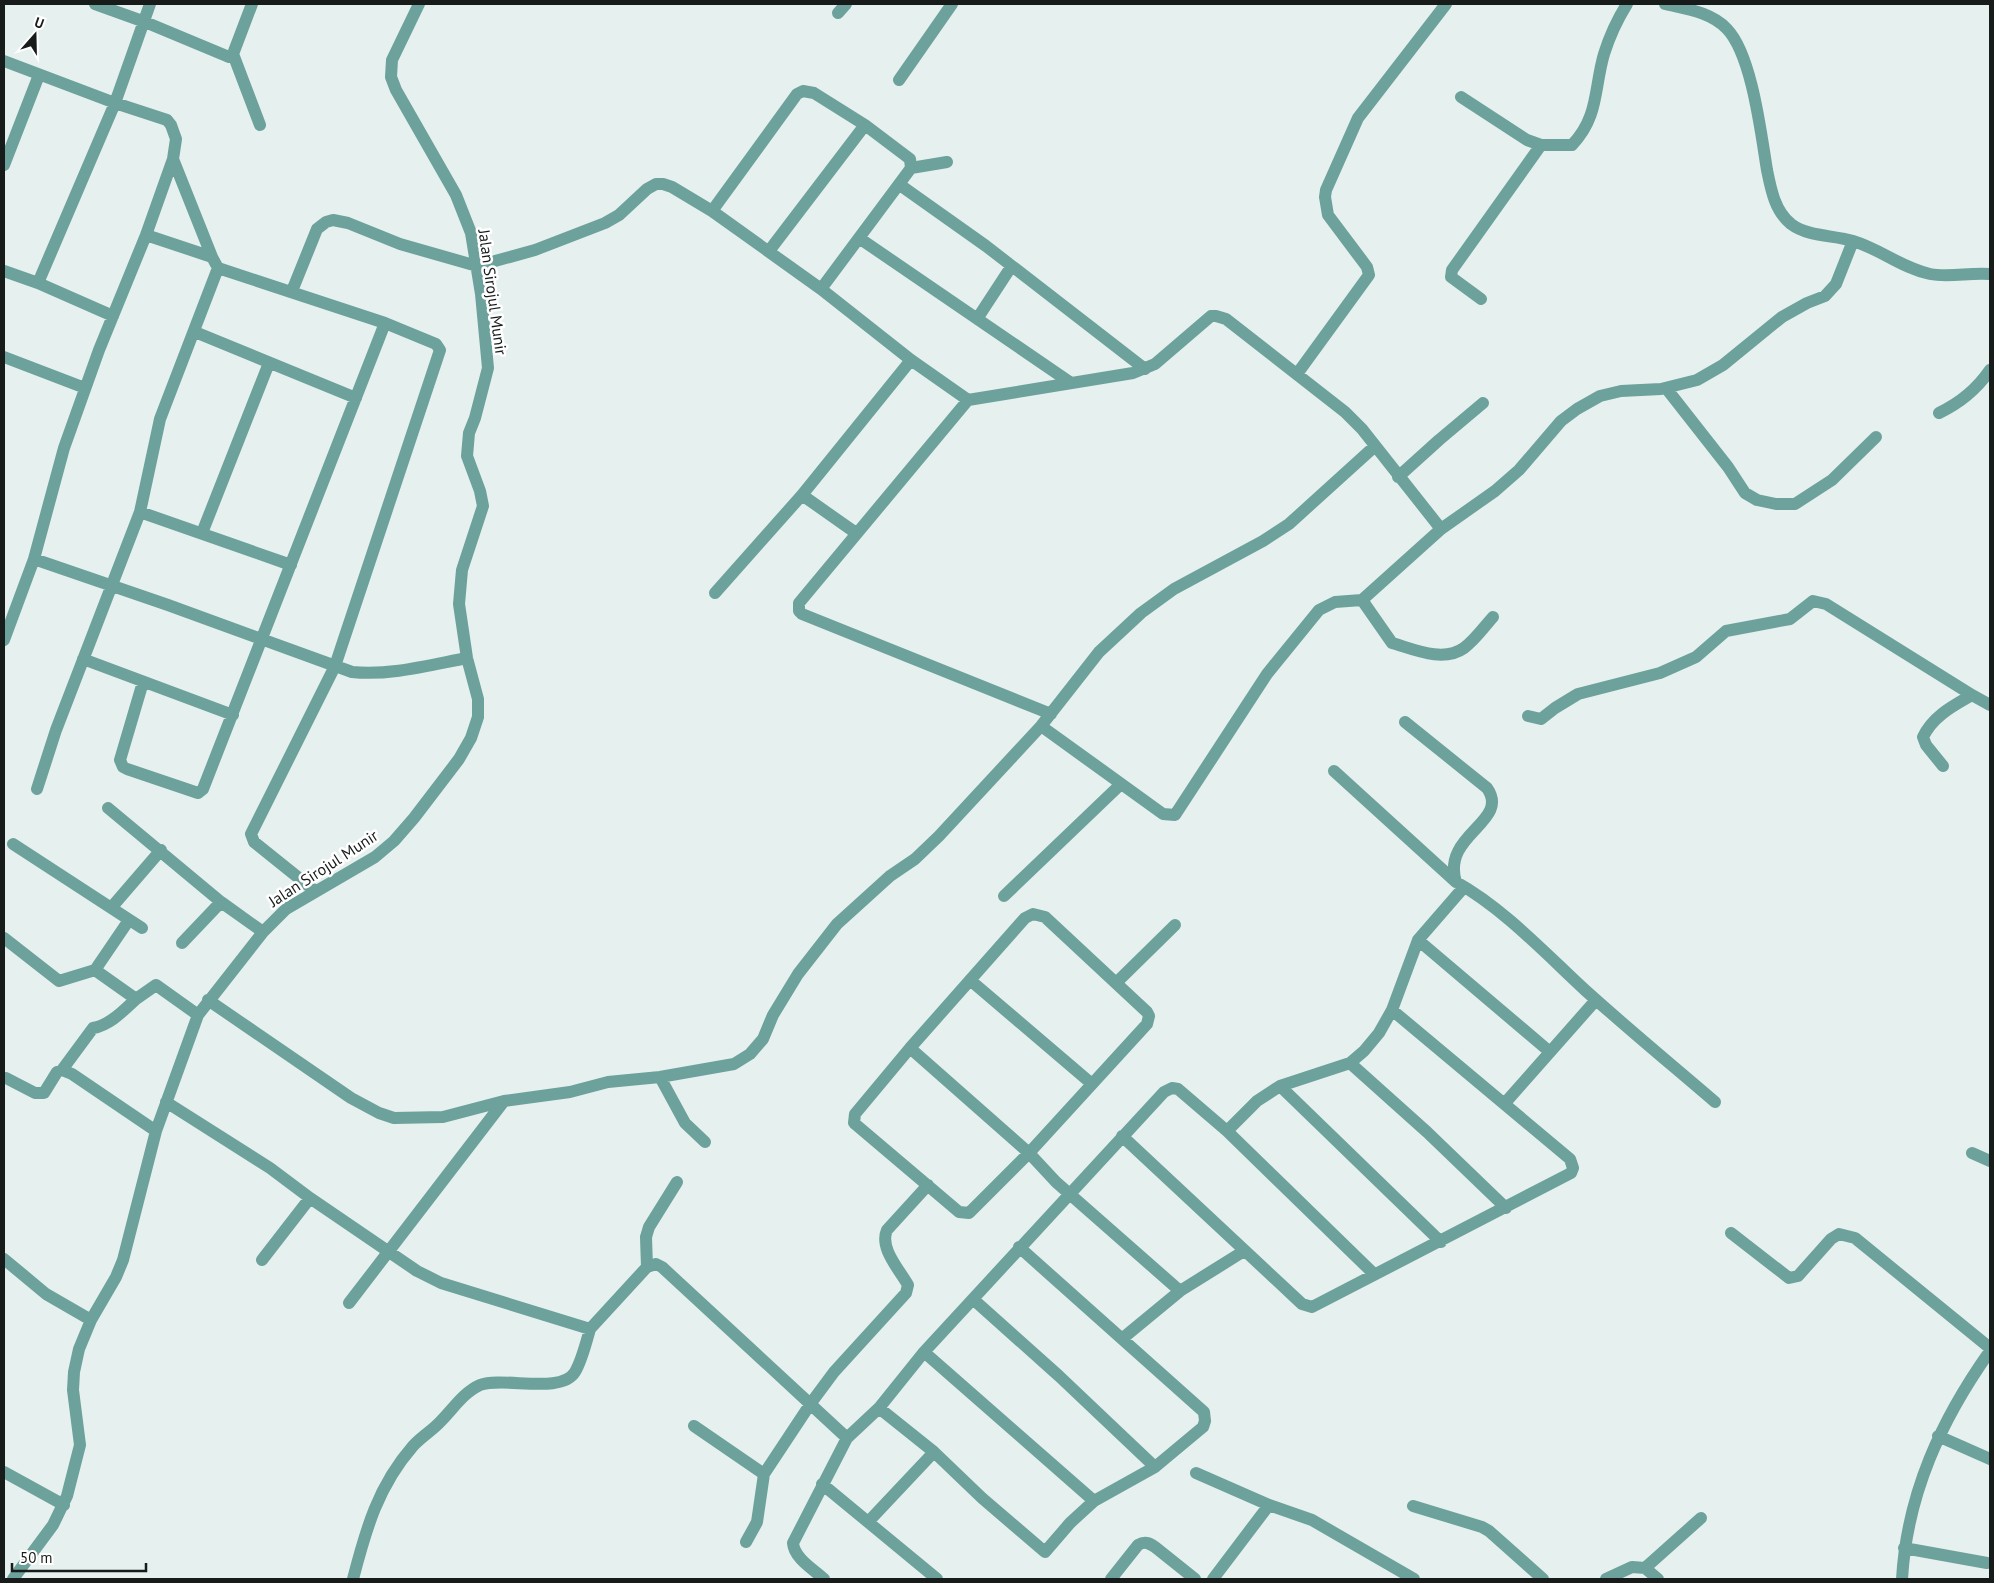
<svg xmlns="http://www.w3.org/2000/svg" width="1994" height="1583" viewBox="0 0 1994 1583" font-family="'PT Sans',sans-serif">
<style>
.lines{fill:none;stroke-linecap:round;stroke-linejoin:round}
.minor{stroke:#6ca29b;stroke-width:12}
.labels{text-anchor:middle;stroke-width:5;stroke-linejoin:round;paint-order:stroke}
.street-label{font-size:16px;fill:#171b1a;stroke:#fff}
</style>
<rect width="100%" height="100%" fill="#e6f0ef"/>
<g class="lines">
<path class="minor" d="M95,4L145,22L229,57L233,54L252,4
M1665,4C1686,9 1711,12 1727,29C1752,55 1761,134 1767,170C1771,190 1775,211 1791,224C1808,237 1834,235 1853,241C1880,249 1902,268 1930,274C1950,278 1970,272 1990,274
M838,13L846,4
M233,54L260,125
M4,61L115,103L167,120L171,125L176,139L173,159L146,235L99,350L64,448L34,559L4,640
M899,80L952,4
M1461,97L1527,140L1541,145H1572C1599,117 1594,88 1604,54C1610,35 1617,20 1627,4
M173,159L212,257L218,268L385,323L436,344L440,350L335,666L251,834L254,842L315,891
M4,165L39,75
M911,168L947,162
M900,185L986,246L1145,369
M712,211L797,94L803,91L814,93L865,125L910,159L911,168L821,289
M146,235L212,257
M859,238L1071,383
M769,251L865,125
M4,271L38,283L113,316
M38,283L115,103L150,4
M292,291L317,229L326,222L333,220L348,223L400,244L477,266L535,250L605,223L619,215L647,189L656,184H663L672,187L712,211L821,289L911,360L968,400L1133,373L1155,364L1211,316H1216L1226,319L1345,412L1362,429L1441,529
M1481,299L1451,277L1452,270L1541,145
M977,319L1011,267
M195,332L356,398
M4,357L85,388
M1297,374L1369,275L1367,267L1328,215L1325,197L1326,190L1358,118L1446,4
M1666,388L1728,467L1745,493L1757,500L1776,504H1795L1832,480L1876,437
M968,400L799,603V611L802,614L1051,714
M1939,413C1960,403 1977,389 1990,370
M1398,477L1439,440L1483,403
M802,495L856,533
M140,512L291,565
M202,533L269,363
M34,559L168,605L352,672C389,676 430,665 467,658
M715,593L802,495L911,360
M1362,600L1392,643C1413,649 1443,663 1464,648C1475,640 1484,627 1493,617
M83,659L233,715
M143,682L120,760L123,767L127,769L198,793L203,789L385,323
M1528,716L1541,719L1555,708L1578,694L1660,673L1696,657L1726,631L1790,619L1813,601L1826,604L1972,695L1990,705
M1405,722L1487,788C1511,822 1441,834 1456,882C1503,908 1545,953 1585,990C1627,1028 1672,1065 1715,1102
M1041,726L1163,814L1175,815L1267,674L1319,610L1335,602L1362,600L1441,529L1495,491L1519,470L1561,421L1577,409L1600,396L1621,391L1661,389L1697,380L1723,365L1782,317L1807,303L1825,296L1836,284L1853,241
M1943,766L1926,745L1923,737C1933,716 1953,706 1972,695
M1334,771L1456,882
M37,789L56,730L140,512L160,419L218,268
M108,808L221,902L263,932
M13,844L142,928
M1004,896L1121,784
M111,908L161,850
M4,938L59,981L95,970L136,999L156,985L198,1015
M1418,940L1550,1052
M182,943L221,902
M95,970L129,920
M970,980L1092,1084
M1117,982L1175,925
M208,1000L351,1098L379,1113L394,1118L443,1117L504,1101L570,1092L608,1082L660,1077L734,1064L750,1054L763,1039L773,1015L798,974L837,924L890,876L915,859L939,836L1041,726L1099,652L1141,613L1174,589L1263,541L1289,524L1374,447
M910,1048L855,1114L854,1123L959,1212L969,1213L1029,1153L1147,1024L1149,1016L1147,1012L1045,917L1033,914L1025,918L910,1048L1029,1153L1056,1182L1180,1291
M1350,1063L1427,1132L1506,1208
M62,1070L93,1028C110,1025 123,1011 136,999
M660,1077L685,1123L705,1142
M6,1078L35,1093H44L57,1072L62,1070L72,1074L156,1131
M1280,1086L1441,1242
M166,1102L270,1168L310,1198L417,1271L441,1283L590,1329L647,1267L656,1264L662,1267L847,1438
M1505,1103L1596,1000
M1227,1131L1257,1101L1280,1086L1350,1063L1364,1051L1379,1033L1392,1010L1418,940L1464,887
M1122,1136L1302,1304L1312,1307L1571,1173L1573,1168L1570,1159L1392,1010
M1972,1153L1990,1161
M1731,1233L1789,1278L1798,1276L1831,1239L1839,1234L1855,1238L1990,1348
M4,1259L46,1294L91,1320
M262,1260L310,1198
M647,1267L646,1237L649,1227L677,1182
M974,1300L1059,1376L1155,1467L1203,1427L1205,1421L1204,1412L1019,1247
M349,1303L504,1101
M1123,1338L1180,1291L1244,1251
M924,1352L1094,1501
M879,1408L934,1452L982,1498L1045,1552L1070,1523L1094,1501L1155,1467
M694,1426L764,1474
M1938,1436L1990,1459
M4,1472L64,1505
M1196,1473L1269,1505L1312,1520L1414,1579
M822,1484L937,1579
M1413,1506L1482,1527L1489,1531L1543,1579
M868,1522L934,1452
M746,1542L757,1522L764,1474L811,1403L834,1372L906,1293L908,1285C899,1269 879,1248 887,1230L928,1185
M1904,1548L1987,1563
M1645,1568L1701,1518
M13,1579L53,1525L67,1496L80,1445L73,1390L74,1372L79,1349L91,1320L116,1277L123,1260L156,1131L198,1015L263,932L286,909L375,857L394,841L414,818L459,759L471,738L478,717V699L467,658L459,604L462,570L483,506L480,491L467,456L469,433L475,418L488,368L481,294L471,233L456,195L396,90L391,77L392,60L419,4
M353,1579C366,1529 378,1486 413,1446C421,1437 433,1430 441,1421C453,1409 464,1392 480,1385C503,1376 561,1395 575,1372C582,1360 586,1343 590,1329
M824,1579C813,1569 794,1558 793,1543L847,1438L879,1408L924,1352L1164,1092L1172,1088L1178,1089L1227,1131L1374,1274
M1111,1579L1138,1545C1145,1541 1149,1543 1155,1547L1195,1579
M1213,1579L1269,1505
M1606,1579L1632,1567L1645,1568L1658,1579
M1902,1579C1907,1494 1941,1420 1990,1351"/>
</g>
<g class="labels">
<g class="street-label">
<text transform="translate(493 292) rotate(82)" y="6">Jalan Sirojul Munir</text>
<text transform="translate(323 868) rotate(-33)" y="6">Jalan Sirojul Munir</text>
</g>
</g>
<rect width="1994" height="1583" fill="none" stroke="#171b1a" stroke-width="10"/>
<g transform="translate(35 35) rotate(20)" stroke="#ffffff" stroke-width="4" paint-order="stroke">
<path d="M0-4L9 19L0 12L-9 19Z" fill="#171b1a"/>
<text y="-8" font-size="14" font-weight="bold" text-anchor="middle" fill="#171b1a">U</text>
</g>
<path d="M12 1563v8h134v-8" fill="none" stroke="#171b1a" stroke-width="2.5"/>
<text x="20" y="1563" font-size="15" fill="#171b1a" stroke="#ffffff" stroke-width="4" paint-order="stroke">50 m</text>
</svg>
